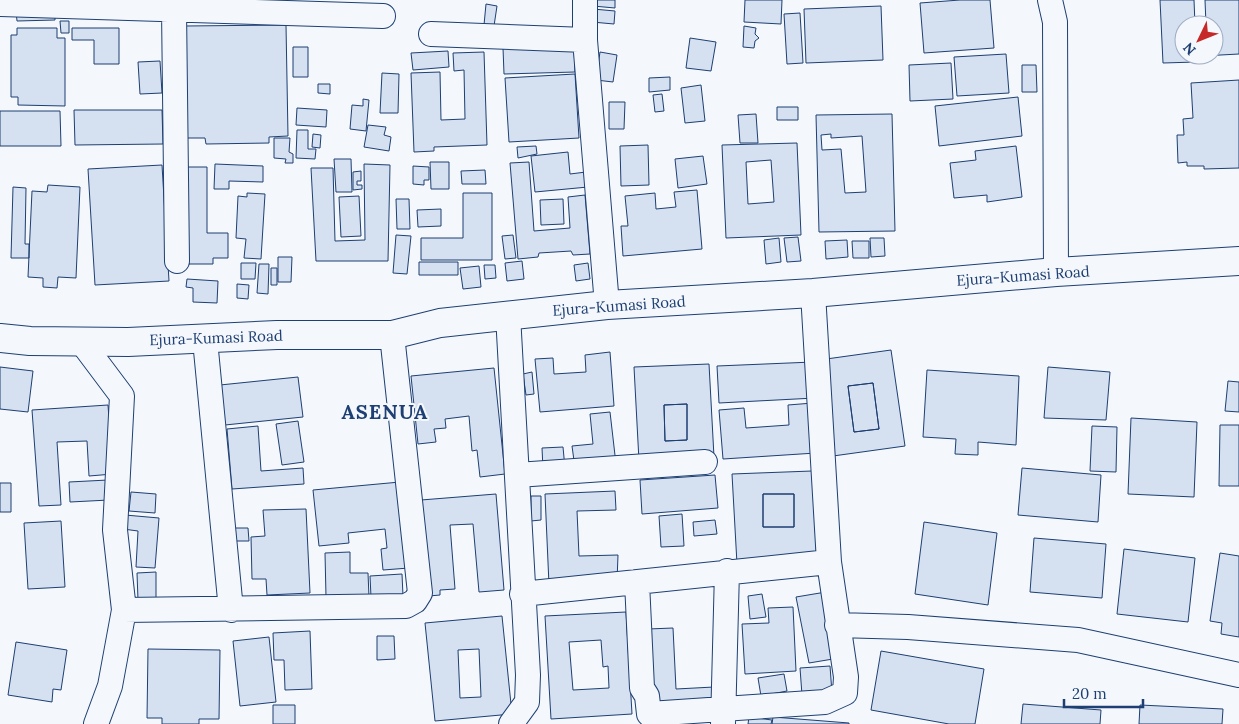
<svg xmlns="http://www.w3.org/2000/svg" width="1239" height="724" viewBox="0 0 1239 724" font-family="Lora,serif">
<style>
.building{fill:#d5e0f0;stroke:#1d3f73;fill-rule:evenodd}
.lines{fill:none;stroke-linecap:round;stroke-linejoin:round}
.minor-casing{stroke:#1d3f73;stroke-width:26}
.primary-casing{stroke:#1d3f73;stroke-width:30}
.minor{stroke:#f4f7fb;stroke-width:24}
.primary{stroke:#f4f7fb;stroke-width:28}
.labels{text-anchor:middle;stroke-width:4;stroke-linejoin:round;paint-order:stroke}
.street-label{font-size:15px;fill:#1d3f73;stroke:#f4f7fb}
.district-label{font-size:20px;font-weight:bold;letter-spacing:1px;fill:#1d3f73;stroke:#f4f7fb}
</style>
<rect width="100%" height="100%" fill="#f4f7fb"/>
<path class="building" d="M594,0H615V8L593,6Z
M745,0H782L781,24L744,22Z
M960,0H990L994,48L924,53L920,3Z
M1160,0H1194L1195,25H1184V55H1196V62L1163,63Z
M1205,0H1239V54L1202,56L1214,55V25H1206Z
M486,4L497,6L494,26L484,25Z
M881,6L883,60L806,63L804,9Z
M593,9L615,11L614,24L592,22Z
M55,10V20L17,21L16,11Z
M800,13L803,63L787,64L784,14Z
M60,21H69V33H61Z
M286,25L288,136L269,137V143L206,144L205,138H187L185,26Z
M744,26L756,28L755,34L759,38L755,41L754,48L743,47Z
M17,28H57V38H65V106L18,105V97H11V35H17Z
M72,28H119V64H94V40H72Z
M690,38L716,42L711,71L686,68Z
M574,46L575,72L504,74L503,48Z
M293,47H308V77H293Z
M448,51L449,67L413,70L411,53Z
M484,52L487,145L434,147V151L414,152L411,73L440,72L441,120L465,119L464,70L454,71L453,53Z
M600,52L617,55L613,82L596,80Z
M1006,54L1009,93L957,96L954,57Z
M160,61L162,93L140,94L138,62Z
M951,63L953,99L910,101L909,65Z
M1022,65H1036L1037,92H1022Z
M382,73L399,74L398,113H380Z
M575,74L579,138L509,142L505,78Z
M670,77V90L649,92V78Z
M1239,80V168L1204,169V166H1187V162L1178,163L1177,135H1184L1183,119L1193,118L1191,83Z
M318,84H330V94L318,93Z
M701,85L705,121L685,123L681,88Z
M662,94L664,111L655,112L653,95Z
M1018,97L1022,136L939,146L935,106Z
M363,99L369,100L366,131L350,129L352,105L363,106Z
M609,102H625L624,129H609Z
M777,107H798V120H777Z
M297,108L327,110L326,127L296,125Z
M74,110H162L163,144L75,145Z
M0,111H60L61,146H0Z
M756,114L758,143H740L738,115Z
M892,114L895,231L819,232L816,115ZM831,134V138L862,136L866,192L845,193L841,149L822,150L821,135Z
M368,125L386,127L384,135L391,137L389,151L364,147Z
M297,130H308V149H316L315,159L296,158Z
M313,134L321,135L320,148L312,147Z
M274,138H290L289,152L293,154V163H285L286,159L274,158Z
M797,143L801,235L726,238L722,145ZM771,160L774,202L748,204L746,162Z
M648,145L649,185L621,186L620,146Z
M536,146L537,154L518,158L517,147Z
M1016,146L1022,197L987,202V195L954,198L950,163L976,160L975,151Z
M568,152L570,174L586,172L588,187L535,192L531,156Z
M703,156L707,184L678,188L675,159Z
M334,159H351L352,192H336Z
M430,162H449V189H431Z
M529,162L534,231L570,228L568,197L585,195L590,254L573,255L571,251L539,253L538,257L518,259L510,163Z
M215,164L263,166V182L229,181V189H214Z
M364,164L390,165L388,261H316L311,168H333L335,241L365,240Z
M162,165L169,281L95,285L88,169Z
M413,166L429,167V180H424V185L413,184Z
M187,167H207V233H228V258H213V264H187Z
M485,170L486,184H462L461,171Z
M361,171V181H357V185H362V189L353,190V172Z
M48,185L80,187L76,278L58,277L57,288L43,287V278L28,277L32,191L47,192Z
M13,187L26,188L25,244H29V258H11Z
M697,190L702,249L623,256L621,226H628L625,196L655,193L656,209L676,207L674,192Z
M247,193L265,194L261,259L244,258L246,239L236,238L238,196L247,197Z
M463,193H492V260H421V238H463Z
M359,196L361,236L341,237L339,197Z
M396,199H409L410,229H397Z
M563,199L564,224L541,225L540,200Z
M441,209V226L418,227L417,210Z
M396,235L411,236L407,274L393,273Z
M513,235L516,258L505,259L502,236Z
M798,237L801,261L787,262L784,238Z
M779,238L781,262L766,264L764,240Z
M870,238H884L885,256L871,257Z
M847,240L848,257L826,259L825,241Z
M852,241H869V258H853Z
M278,257H292L291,282H278Z
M522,261L524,279L507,281L505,263Z
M419,262H458V275H419Z
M241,263H256L255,279H241Z
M588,263L590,279L576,281L574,265Z
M259,264H269L268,294L257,293Z
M484,265H495L496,278L485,279Z
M479,266L481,287L463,289L460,268Z
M271,268H277V285H271Z
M187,279L218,281L217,303L193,302V288L186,287Z
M237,284L249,285L248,299L237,298Z
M891,350L905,446L833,456L819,360ZM873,383L879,429L854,432L848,386Z
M610,352L614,406L540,412L535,359L553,358L554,374L586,372L585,355Z
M813,362L815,398L719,403L717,366Z
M709,364L714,457L639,461L634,367ZM687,404V440L665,441L664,405Z
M0,367L33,371L28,412L0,409Z
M1048,367L1110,372L1106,420L1044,418Z
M494,368L505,474L480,477L477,450L472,451L469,416L445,419L446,428L434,429L436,442L418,444L411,376Z
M927,370L1019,376L1016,445L978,442V455L955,454L956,439L923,437Z
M532,372L534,394L526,395L523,374Z
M298,377L303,417L225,425L220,385Z
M1228,381L1239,382V412L1225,411Z
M873,383L879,429L854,432L848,386Z
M813,403L816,453L723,459L719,410L744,408L746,428L789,425L788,405Z
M687,404V440L665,441L664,405Z
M108,405L113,474L89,476L87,441L57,442L61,505L39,506L32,410Z
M610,412L616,464L575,468L572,446L593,444L590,414Z
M1131,418L1197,422L1194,497L1128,494Z
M298,421L304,462L282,465L276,424Z
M1220,425H1239V486H1219Z
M258,426L261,471L303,468L304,484L232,489L227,429Z
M1092,426L1117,427L1116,472L1090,471Z
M563,447L565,468L543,469L542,448Z
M1022,468L1101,475L1098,522L1018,515Z
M812,471L817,561L737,564L732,474ZM763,494H794V527H763Z
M715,475L718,508L642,514L640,480Z
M108,480L109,500L70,502L69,482Z
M400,482L409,568L383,570L381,549L387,548L385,529L348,533L349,543L319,546L313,490Z
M0,483H11V512H0Z
M615,491L616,510L577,511L579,556L618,555L617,581L549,585L545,494Z
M131,492L156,494L155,513L129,511Z
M496,494L504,590L479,592L473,524L450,525L455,589L440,590V595L429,596L421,500Z
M763,494H794V527H763Z
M531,496H541V520L531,521Z
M306,509L310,593L267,595L266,579H252L251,537L265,536L263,510Z
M682,514L684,546L661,547L659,516Z
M125,515L159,518L155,568L136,567L138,531L123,529Z
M715,520L717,534L694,536L693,522Z
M61,521L65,587L28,589L24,523Z
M924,522L997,533L988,605L915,594Z
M234,528H248L249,541H235Z
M1034,538L1106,544L1102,598L1030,592Z
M1124,549L1195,558L1188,622L1117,614Z
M350,552V573H368L369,597H326L325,553Z
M1220,553L1239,556V637L1221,634L1222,623L1210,621Z
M156,572V600H138L137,573Z
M402,574L403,596L371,597L370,576Z
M826,592L839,658L809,663L796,597Z
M762,594L766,617L750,619L748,596Z
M793,607L796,671L745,674L742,624L769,623L768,608Z
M626,612L632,714L551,719L545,616ZM601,640L603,667L608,666L609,688L573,690L569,642Z
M502,616L512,714L435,721L425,623ZM479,649L481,697L460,698L458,650Z
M673,628L676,689L714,687L715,703L652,706L648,629Z
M310,631L312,689L285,690L284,660H274L273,633Z
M377,636H394L395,659L377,660Z
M269,637L276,702L240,706L233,641Z
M16,642L67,650L61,690L53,689L52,702L8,695Z
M148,649L220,650L219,719H199V724H162V718H147Z
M881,651L984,669L975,724H949L871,710Z
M830,666L832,693L802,695L800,668Z
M784,674L787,691L761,696L758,678Z
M1023,704L1101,710L1100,724H1021Z
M273,705H295V724H273Z
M1140,705L1223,709L1222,724H1139Z
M749,717L772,720L771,724H748Z
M773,717L849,723V724H772Z"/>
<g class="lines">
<g class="minor-casing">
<path id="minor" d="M585,0V40L607,305
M1050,0L1055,22L1056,272
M0,4L383,16
M174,9L177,261
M431,34L585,40
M508,315L528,675L527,702L511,724
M80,340L122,396L115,530L124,610L110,686L96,724
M205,340L231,610
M517,475L705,462
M637,582L642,688L647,696L649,714L825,702L845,693L846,677L829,562L813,293
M522,594L829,562
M124,610L406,606L415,601L420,593L392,335
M837,625L908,627L1078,640L1239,675
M723,724L727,571"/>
</g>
<g class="primary-casing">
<path id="primary" d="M0,338L30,341L128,342L277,335H392L440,323L607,305L813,293L1056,272L1239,261"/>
</g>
<use href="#minor" class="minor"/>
<use href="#primary" class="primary"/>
</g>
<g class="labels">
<g class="street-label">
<text transform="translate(1023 276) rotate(-4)" y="5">Ejura-Kumasi Road</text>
<text transform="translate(619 306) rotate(-4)" y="5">Ejura-Kumasi Road</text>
<text transform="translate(216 338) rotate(-2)" y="5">Ejura-Kumasi Road</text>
</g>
<g class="district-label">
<text x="385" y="419">ASENUA</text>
</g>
</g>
<g transform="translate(1199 40) rotate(227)"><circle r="24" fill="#f4f7fb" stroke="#9eadc5"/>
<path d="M0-4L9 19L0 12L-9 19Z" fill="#c62828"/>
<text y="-8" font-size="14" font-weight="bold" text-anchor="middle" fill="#1d3f73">N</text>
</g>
<path d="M1064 699v8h79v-8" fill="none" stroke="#1d3f73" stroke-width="2.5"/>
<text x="1072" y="699" font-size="15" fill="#1d3f73" stroke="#f4f7fb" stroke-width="4" paint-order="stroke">20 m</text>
</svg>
